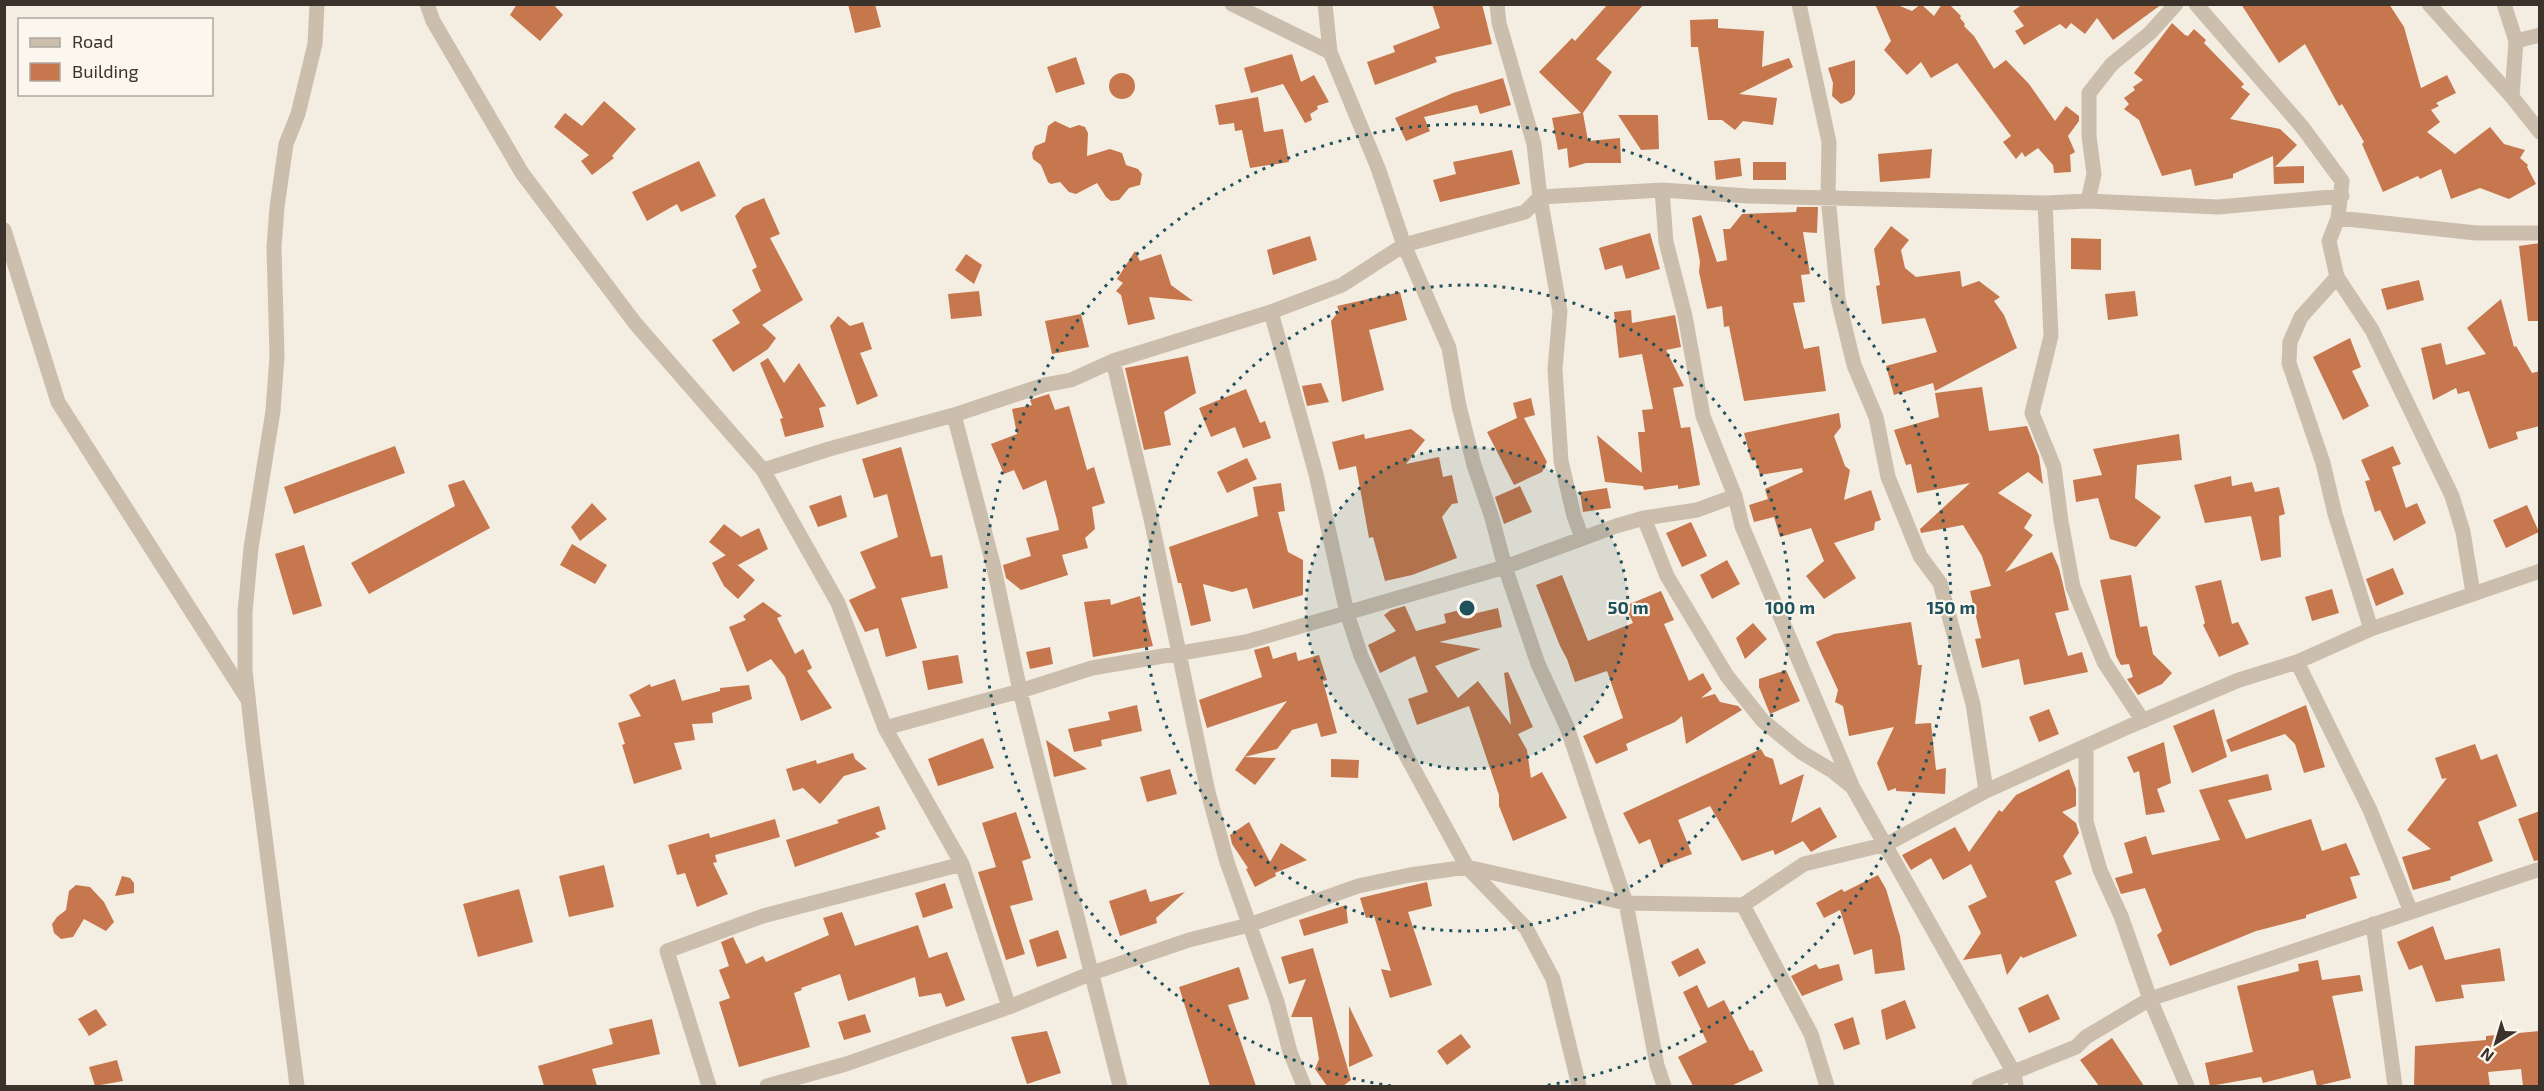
<svg xmlns="http://www.w3.org/2000/svg" width="2544" height="1091" viewBox="0 0 2544 1091" font-family="'Exo 2',sans-serif">
<style>
.building{fill:#c6774d}
.lines{fill:none;stroke-linecap:round;stroke-linejoin:round}
.minor{stroke:#ccbeac;stroke-width:15}
.tertiary{stroke:#ccbeac;stroke-width:15}
.ring{fill:none;stroke:#20525d;stroke-width:3;stroke-dasharray:3 6}
.centre{fill:#20525d;stroke:#fbf6ee;stroke-width:3}
.ring-label{font-size:18px;text-anchor:middle;font-weight:bold;fill:#20525d;stroke:#fbf6ee;stroke-width:4.5;stroke-linejoin:round;paint-order:stroke}
</style>
<rect width="100%" height="100%" fill="#f4ede1"/>
<path class="building" d="M517,4H553L563,15L540,41L510,15Z
M848,4H875L881,27L855,33Z
M1432,4H1482L1492,44L1435,57L1437,62L1375,85L1367,62L1395,52L1393,46L1440,28Z
M1608,4H1644L1596,59L1612,72L1583,113L1588,141L1620,138L1621,163H1586L1569,168L1567,148L1558,150L1552,118L1581,113L1539,72L1572,38L1575,41Z
M1875,4H1895L1912,11L1921,4L1934,16L1942,4H1949L1961,16L1960,18L1965,24L1964,26L1974,36L1994,69L2006,60L2029,84L2055,121L2066,106L2079,116V121L2068,136L2075,152L2070,155L2071,172L2054,173L2053,165L2038,148L2025,157L2022,152L2016,159L2003,142L2011,136L1957,63L1931,78L1921,62L1907,75L1884,50L1891,41Z
M2023,4H2162L2113,40L2097,18L2085,34L2071,23L2066,29L2060,24L2024,45L2015,31L2024,26L2013,11Z
M2241,4H2389L2404,27L2421,88L2447,75L2456,93L2436,103L2439,106L2431,110L2440,122L2427,132L2455,154L2490,127L2504,144L2525,150L2520,158L2528,165L2527,167L2536,184L2509,199L2480,188L2451,199L2441,169L2420,179L2418,176L2383,192L2362,144L2364,142L2342,104L2339,106L2305,44L2279,63Z
M1718,19V28L1764,31L1762,67L1789,58L1793,67L1739,94L1777,98L1773,125L1743,121L1735,130L1722,120H1708L1698,47H1691L1690,20Z
M2172,23L2185,35L2188,36L2194,29L2206,40L2204,43L2244,84L2241,87L2250,94L2230,119L2280,129L2297,145L2275,167L2304,166V183L2274,184L2273,156L2233,174V178L2195,186L2191,169L2162,176L2139,120L2124,109L2129,104L2124,98L2135,90L2133,87L2143,80L2134,73Z
M1292,54L1301,82L1314,75L1329,102L1317,106L1318,109L1310,114L1312,120L1305,123L1283,84L1251,93L1244,68Z
M1076,57L1085,84L1056,93L1047,67Z
M1855,60V94L1851,100L1841,104L1832,96L1833,83L1828,68Z
M1109 86a13 13 0 1 1 26 0a13 13 0 1 1-26 0Z
M1503,78L1511,105L1480,114L1477,105L1424,117L1430,131L1406,141L1395,118L1453,93Z
M1258,97L1264,132L1283,129L1289,162L1250,168L1242,130L1235,131L1234,123L1219,125L1215,105Z
M604,101L636,129L612,156L614,158L592,175L581,161L589,155L554,127L565,113L582,126Z
M1618,115H1658L1659,149L1641,150Z
M1055,121L1070,128L1079,125L1085,127L1088,133L1087,156L1110,149L1122,153L1126,165L1138,169L1142,174L1140,185L1129,188L1119,200L1111,201L1106,197L1097,183L1076,194L1069,192L1060,182L1051,184L1048,182L1041,165L1033,159L1032,153L1035,146L1045,142L1048,126Z
M1932,149L1930,178L1880,182L1878,154Z
M1512,150L1520,184L1440,202L1433,180L1456,174L1453,162Z
M1740,158L1742,176L1716,180L1714,161Z
M699,161L716,196L681,212L677,204L647,221L632,192Z
M1753,162H1786V180H1753Z
M764,198L780,234L770,238L803,300L762,325L776,338L768,349L733,372L712,340L740,323L732,310L761,291L752,270L757,267L735,216L743,207Z
M1797,207H1818L1817,233L1803,232L1810,274L1801,275L1805,302L1793,303L1804,349L1819,346L1826,391L1744,401L1729,326L1724,327L1722,306L1707,309L1699,272L1700,262L1692,218L1701,215L1717,262L1727,260L1723,229H1730L1742,214L1796,212Z
M1891,226L1909,240L1901,250L1905,268L1916,277L1960,271L1962,287L1979,281L2000,297L1994,301L2004,315L2017,348L1935,391L1933,383L1894,395L1886,366L1937,352L1925,318L1882,324L1876,286L1880,285L1874,249Z
M1650,233L1660,269L1626,279L1622,265L1605,270L1599,248Z
M1310,236L1317,260L1273,275L1267,250Z
M2071,238L2101,239V270L2071,269Z
M2540,243V321H2528L2519,246Z
M1135,251L1140,261L1161,254L1171,285L1193,301L1149,297L1155,319L1128,325L1121,295L1116,291L1123,283L1117,279Z
M966,254L982,265L974,284L955,270Z
M2419,280L2424,300L2387,310L2381,289Z
M979,291L982,316L951,319L948,294Z
M2135,291L2138,316L2108,320L2105,294Z
M1400,292L1407,320L1369,330L1384,390L1342,402L1331,321L1339,311L1337,306Z
M2501,299L2514,347L2516,346L2532,373L2540,371V426L2516,432L2518,439L2489,449L2469,391L2458,394L2456,388L2433,400L2421,348L2441,343L2446,365L2486,354L2467,328Z
M1631,310L1632,323L1675,315L1681,347L1666,350L1684,386L1673,388L1681,428L1690,427L1700,485L1678,489V485L1644,490L1643,486L1605,482L1597,435L1642,473L1638,432H1645L1642,410L1653,409L1642,354L1619,358L1614,312Z
M1081,314L1089,347L1052,354L1045,321Z
M838,316L850,326L863,322L872,349L860,353L878,396L857,405L830,326Z
M2350,338L2361,367L2352,371L2369,406L2343,420L2313,357Z
M1188,356L1196,393L1164,412L1171,445L1144,450L1125,368Z
M768,358L784,383L799,363L826,406L819,408L824,427L785,437L780,419L783,418L760,363Z
M1321,383L1329,402L1307,406L1302,386Z
M1982,387L1989,431L2027,426L2039,456L2043,484L2028,472L1998,493L2032,515L2024,528L2033,535L2005,572L2052,552L2059,568L2069,610L2055,613L2068,656L2082,652L2088,672L2024,685L2019,659L1982,668L1975,639L1981,638L1970,591L1991,586L1982,556L1963,525L1921,533L1920,529L1970,483L1917,493L1911,464L1906,465L1894,430L1939,417L1935,393Z
M1246,389L1260,423L1265,421L1271,438L1243,448L1235,427L1211,437L1199,408Z
M1049,394L1055,410L1069,406L1087,470L1094,467L1105,503L1092,507L1095,529L1085,538L1088,548L1062,555L1068,575L1021,590L1006,578L1003,565L1031,556L1026,538L1059,530L1057,520L1046,480L1023,490L1014,470L1004,474L991,444L1017,434L1012,409L1032,405L1030,400Z
M1531,398L1535,415L1524,418L1547,462L1542,472L1514,485L1487,432L1517,418L1513,403Z
M1839,413L1841,427L1834,436L1845,466L1850,470L1844,500L1871,490L1881,520L1875,522L1874,530L1834,543L1856,578L1824,599L1806,576L1824,561L1811,528L1780,537L1774,517L1754,522L1749,505L1768,499L1765,489L1803,472L1802,468L1760,475L1755,459L1751,460L1744,433Z
M1411,429L1425,440L1406,464L1439,457L1443,477L1452,475L1458,503L1452,504L1442,517L1457,558L1412,575L1385,581L1373,537L1369,538L1356,466L1339,470L1332,442L1364,434L1365,439Z
M2179,434L2182,460L2137,465L2135,498L2161,517L2136,547L2110,539L2098,498L2076,502L2073,480L2102,475L2093,449Z
M395,446L405,473L294,514L284,487Z
M2393,446L2401,464L2392,467L2406,508L2417,503L2426,523L2394,541L2380,510L2375,512L2365,481L2370,480L2361,460Z
M901,447L931,557L942,555L948,588L901,598L917,648L886,657L878,628L865,632L849,600L876,588L860,552L898,537L887,494L874,498L862,459Z
M1247,458L1257,479L1227,493L1217,472Z
M2231,476L2232,486L2252,482L2255,492L2279,487L2285,514L2279,516L2281,557L2261,561L2251,516L2205,523L2194,485Z
M464,480L490,528L369,594L351,563L455,506L448,485Z
M1281,483L1285,511L1278,512L1288,552L1303,560V595L1253,609L1247,588L1232,592L1203,584L1211,621L1191,626L1181,583H1178L1169,547L1258,516L1253,487Z
M1520,486L1532,512L1504,524L1495,497Z
M1607,488L1611,508L1583,512L1580,492Z
M841,495L847,517L818,527L809,506Z
M592,503L607,519L580,541L571,527Z
M2527,505L2539,532L2506,548L2493,520Z
M1691,522L1707,556L1682,567L1666,533Z
M724,524L741,537L759,528L768,549L738,565L709,542Z
M572,544L607,565L595,584L560,565Z
M304,545L322,606L293,615L275,554Z
M726,555L755,580L738,599L724,586L712,563Z
M1727,560L1740,584L1712,599L1700,575Z
M2393,568L2404,594L2376,606L2366,579Z
M1562,575L1588,641L1633,623L1625,606L1661,591L1674,620L1664,624L1689,681L1703,673L1712,689L1701,698L1715,694L1720,702L1738,706L1742,710L1686,744L1682,716L1675,722L1626,744L1628,750L1596,764L1583,736L1623,718L1607,671L1575,682L1567,659L1560,646L1536,585Z
M2131,575L2140,627L2147,626L2153,654L2172,673L2162,684L2138,695L2127,679L2133,677L2129,664L2121,665L2116,656L2100,580Z
M2221,580L2232,624L2238,622L2249,644L2219,657L2203,625L2205,623L2195,586Z
M2332,589L2339,613L2312,621L2305,597Z
M1140,596L1153,646L1093,657L1084,602L1110,599L1111,605Z
M763,602L782,616L777,618L795,654L803,649L812,668L807,671L832,708L801,721L785,677L771,659L747,672L729,627L746,620L743,616Z
M1405,606L1416,631L1446,623L1444,614L1471,607L1473,614L1498,608L1502,627L1439,642L1481,649L1435,666L1458,698L1478,681L1511,725L1504,673L1508,672L1533,727L1518,734L1527,750L1531,778L1542,772L1567,818L1513,841L1499,806V795L1469,706L1417,725L1408,699L1428,692L1415,656L1380,673L1368,645L1396,631L1384,615L1391,610Z
M1911,622L1918,665H1922L1915,724L1931,723L1936,770L1946,768L1945,794L1896,791V788L1888,791L1877,763L1894,727L1849,736L1843,706L1835,702L1838,690L1816,642L1834,634Z
M1753,623L1767,639L1745,659L1736,638Z
M1269,646L1273,659L1296,652L1298,661L1319,655L1327,680L1323,681L1337,733L1321,737L1317,723L1292,730L1277,749L1244,757L1287,701L1207,728L1199,700L1262,677L1254,650Z
M1050,647L1053,664L1030,669L1026,652Z
M958,655L963,683L928,690L922,661Z
M1786,670L1800,701L1770,714L1759,687V679Z
M675,679L682,701L720,691V688L749,685L752,699L712,713L713,723L692,724L695,740L674,743L682,769L634,784L622,745L625,744L618,723L641,716L629,695L650,684L651,687Z
M1137,705L1142,731L1101,740L1102,746L1074,752L1068,729L1110,720L1108,712Z
M2306,705L2325,767L2304,773L2295,744L2285,734L2231,752L2226,740Z
M2049,709L2059,734L2039,742L2029,717Z
M2214,709L2227,757L2192,773L2173,726Z
M983,738L994,768L938,786L928,759Z
M1046,740L1087,769L1054,777Z
M2164,742L2171,783L2157,789L2165,812L2146,815L2139,771L2134,773L2127,757Z
M2475,744L2481,760L2497,754L2517,806L2478,822L2493,861L2450,877L2451,880L2413,890L2402,857L2431,849L2407,830L2447,778L2442,779L2435,758Z
M1761,749L1765,756L1773,759L1780,785L1804,774L1791,823L1820,807L1837,837L1811,852L1803,841L1775,855L1773,850L1742,861L1710,806L1678,820L1692,854L1660,866L1650,839L1639,844L1623,813Z
M853,753L855,759L867,769L844,776L820,804L803,788L793,791L786,769L816,760L817,764Z
M1244,757L1276,758L1255,785L1235,770Z
M1331,759L1359,760L1358,778L1331,777Z
M1170,769L1177,794L1147,802L1140,777Z
M2069,769L2076,789V806L2062,812L2076,823L2079,833L2063,856L2072,874L2055,881L2077,936L2023,958L2021,956L2007,975L2001,954L1963,960L1981,933L1968,906L1987,897L1971,864L1943,880L1931,858L1911,870L1902,855L1955,827L1969,852L1999,810L2002,812L2016,795Z
M2268,774L2272,790L2228,800L2246,839L2311,819L2322,851L2346,843L2360,875L2350,877L2357,898L2306,915V918L2256,931L2170,966L2157,935L2162,931L2145,888L2121,894L2116,881L2115,878L2133,873L2124,843L2146,836L2152,855L2220,840L2199,790Z
M879,806L886,829L875,833L880,837L795,867L786,840L839,823L837,820Z
M2540,811V860L2534,861L2518,819Z
M1016,812L1031,858L1022,861L1033,900L1010,906L1025,954L1006,960L978,872L996,867L982,823Z
M775,819L780,837L715,855L717,862L713,863L728,894L697,907L685,873L677,875L668,845L709,833L710,838Z
M1249,822L1270,862L1281,843L1307,860L1275,873L1276,876L1255,887L1246,869L1248,868L1232,844L1230,835Z
M604,865L614,907L569,917L559,876Z
M1878,875L1886,889L1900,936L1905,970L1875,974L1872,949L1854,955L1840,910L1824,918L1816,903L1842,889L1844,892Z
M122,876L130,878L134,883V893L115,896Z
M1427,882L1432,906L1408,912L1432,985L1390,998L1381,969L1391,971L1374,916L1366,918L1360,898Z
M945,883L953,908L923,918L915,893Z
M76,885L90,887L104,902L114,922L106,931L84,919L73,937L61,939L54,933L52,924L57,917L66,910L69,891Z
M519,889L533,942L478,957L463,904Z
M1146,889L1150,902L1185,892L1156,918L1157,923L1120,936L1109,901Z
M1346,905L1348,923L1304,936L1299,920Z
M842,912L855,946L918,925L929,958L947,952L965,1000L946,1007L941,993L919,997L915,977L848,1001L840,974L801,988L802,990L794,993L810,1047L739,1067L719,1002L730,998L719,970L729,966L721,942L733,937L746,964L763,956L766,962L829,935L823,918Z
M2433,926L2445,960L2500,948L2505,981L2461,985L2464,998L2436,1002L2422,965L2409,970L2397,942Z
M1058,930L1067,958L1037,967L1029,940Z
M1313,948L1351,1080L1343,1086H1327L1315,1069L1319,1059L1312,1017H1291L1306,979L1289,984L1281,957Z
M1698,948L1706,963L1679,977L1671,962Z
M2318,960L2322,980L2360,975L2363,991L2332,996L2351,1078L2317,1086L2313,1070L2263,1083L2261,1077L2210,1086L2205,1063L2253,1052L2237,986L2299,971L2298,964Z
M1816,964L1819,969L1839,964L1843,980L1802,996L1791,976Z
M1239,967L1249,999L1228,1005L1256,1086H1210L1179,987Z
M1697,985L1708,1008L1724,1000L1750,1051L1753,1050L1763,1071L1731,1086H1693L1678,1057L1707,1042L1683,992Z
M2048,994L2060,1019L2029,1033L2018,1008Z
M1905,1000L1916,1028L1886,1040L1881,1010Z
M1349,1006L1373,1056L1349,1067Z
M96,1009L107,1025L89,1036L78,1019Z
M865,1014L871,1032L844,1040L838,1022Z
M1853,1017L1860,1044L1844,1050L1834,1024Z
M652,1019L660,1054L592,1069L597,1086H544L538,1066L613,1044L609,1029Z
M1047,1031L1061,1073L1027,1084L1011,1037Z
M2540,1031V1086H2523L2521,1069L2488,1072L2490,1086H2414L2415,1046L2486,1040V1036Z
M1461,1034L1471,1047L1447,1065L1437,1051Z
M2112,1038L2144,1086H2099L2080,1060Z
M117,1060L123,1081L95,1086L89,1067Z"/>
<g class="lines">
<path class="minor" d="M427,4L433,21L522,173L635,323L763,470L838,603L885,728L962,864L1009,1007
M1232,4L1330,52
M1325,4L1330,52L1378,168L1404,245L1449,348L1459,406L1474,465L1492,518L1505,567L1538,664L1567,727L1626,903L1657,1065L1664,1086
M1497,4L1499,23L1534,144L1540,197L1560,311L1555,369L1561,461L1574,516L1582,538
M1799,4L1829,142L1828,197L1838,299L1854,365L1876,417L1888,477L1920,556L1940,583L1973,704L1986,791
M2196,4L2303,128L2342,181L2338,218L2329,241L2337,277L2372,330L2452,496L2463,532L2473,593
M2429,4L2512,97L2540,132
M2504,4L2516,41L2512,97
M2516,41L2540,35
M1662,190L1666,242L1685,316L1703,416L1735,496L1742,526L1853,788L2014,1073L2016,1086
M2088,201L2094,174L2089,136V93L2112,64L2150,33L2176,4
M2045,203L2051,336L2032,413L2054,467L2061,521L2073,587L2104,662L2143,721
M2338,218L2476,233H2540
M2337,277L2301,317L2290,342L2289,363L2323,463L2335,514L2371,629
M1271,312L1316,474L1347,613L1361,656L1406,755L1467,867L1526,928L1553,979L1579,1086
M1113,361L1151,519L1208,792L1227,862L1277,1002L1290,1052L1304,1086
M954,415L994,568L1020,691L1120,1086
M763,470L829,449L954,415L1044,385L1071,380L1113,361L1271,312L1342,285L1404,245L1525,212L1540,197L1662,190L1748,196L2045,203L2088,201L2218,207L2342,196
M1644,518L1667,576L1727,676L1763,721L1801,752L1831,770L1851,786
M2297,662L2370,810L2411,912
M885,728L1020,691L1092,668L1246,642L1505,567L1616,526L1644,518L1697,510L1735,496
M2086,746V821L2100,870L2121,916L2150,999L2187,1086
M1743,905L1811,1034L1827,1086
M2373,924L2395,1086
M297,1086L253,743L245,670V612L251,548L273,411L277,356L274,247L277,207L286,144L298,114L315,44L317,4
M709,1086L667,951L763,916L962,864
M767,1086L846,1064L1009,1007L1092,973L1189,940L1249,925L1358,886L1410,875L1467,867L1626,903L1743,905L1804,864L1887,844L1986,791L2130,726L2239,680L2297,662L2371,629L2540,571
M1979,1086L2076,1047L2086,1037L2150,999L2540,869"/>
<path class="tertiary" d="M4,230L58,402L248,700"/>
</g>
<circle cx="1467" cy="608" r="161" fill="#20525d" fill-opacity=".12"/>
<g class="ring">
<circle cx="1467" cy="608" r="161"/>
<circle cx="1467" cy="608" r="323"/>
<path d="M1391 1086A484 484 0 1 1 1543 1086"/>
</g>
<circle cx="1467" cy="608" r="9" class="centre"/>
<g class="ring-label">
<text x="1628" y="614">50 m</text>
<text x="1790" y="614">100 m</text>
<text x="1951" y="614">150 m</text>
</g>
<rect width="2544" height="1091" fill="none" stroke="#3b322b" stroke-width="12"/>
<rect x="18" y="18" width="195" height="78" fill="#fbf6ee" stroke="#aea8a0" stroke-width="1.5"/>
<rect x="30" y="38" width="30" height="9" fill="#ccbeac" stroke="#aea8a0" stroke-width="1.5"/>
<text x="72" y="48" font-size="18" fill="#3b322b">Road</text>
<rect x="30" y="63" width="30" height="18" fill="#c6774d" stroke="#aea8a0" stroke-width="1.5"/>
<text x="72" y="78" font-size="18" fill="#3b322b">Building</text>
<g transform="translate(2496 1043) rotate(217)" stroke="#fbf6ee" stroke-width="4.5" paint-order="stroke">
<path d="M0-4.5L10 22L0 15L-10 22Z" fill="#3b322b"/>
<text y="-9" font-size="16" font-weight="bold" text-anchor="middle" fill="#3b322b">N</text>
</g>
</svg>
